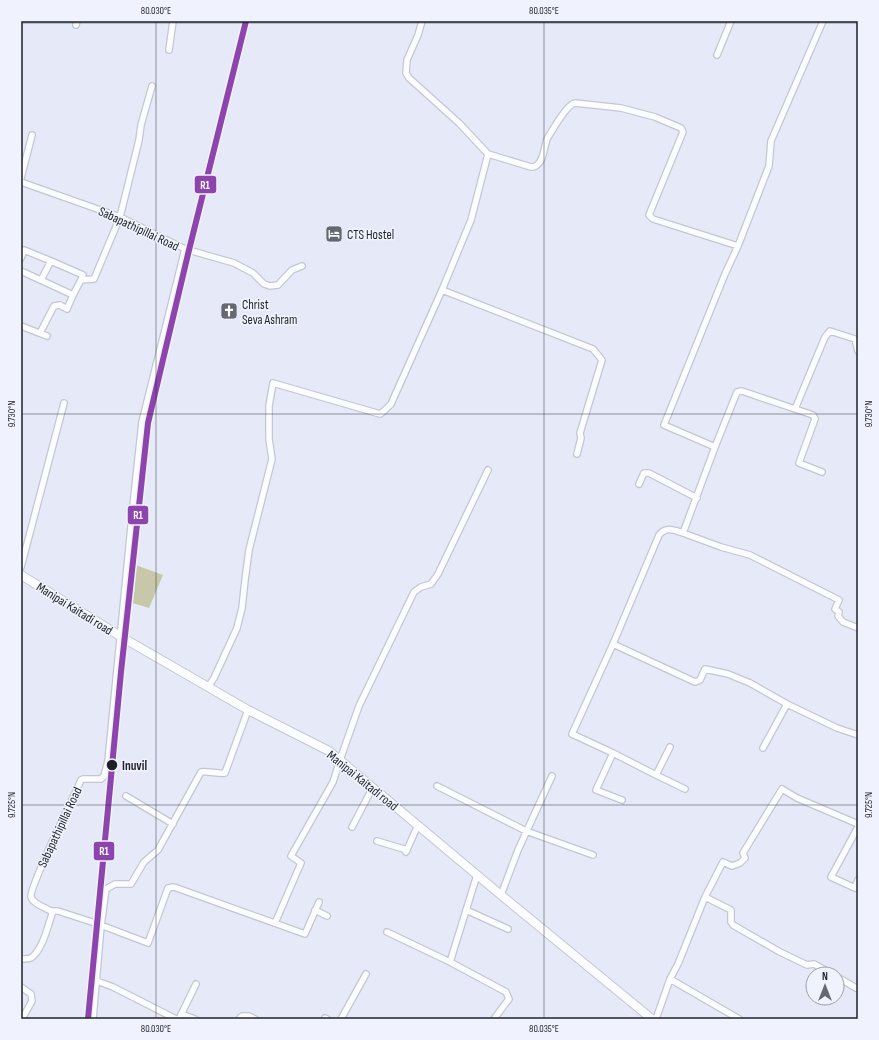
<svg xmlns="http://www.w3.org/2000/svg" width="879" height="1040" viewBox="0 0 879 1040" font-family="'Sofia Sans Condensed',sans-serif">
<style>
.forest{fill:#c7c7a9}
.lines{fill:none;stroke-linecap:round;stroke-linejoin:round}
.street-casing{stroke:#c4c7d2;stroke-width:8}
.secondary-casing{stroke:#c4c7d2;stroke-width:10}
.street{stroke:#fbfcfe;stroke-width:5.5}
.secondary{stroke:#fbfcfe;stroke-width:8}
.rail-1-casing{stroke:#f0f3fd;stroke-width:9}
.rail-1{stroke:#8e44ad;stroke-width:6}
.ticks{fill:none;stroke:#1f212a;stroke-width:1;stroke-opacity:0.45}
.stop-dot{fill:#1f212a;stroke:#f0f3fd;stroke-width:1.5}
.labels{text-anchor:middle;stroke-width:3;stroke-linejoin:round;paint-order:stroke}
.street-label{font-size:13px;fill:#1f212a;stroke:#f0f3fd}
.poi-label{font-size:13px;fill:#1f212a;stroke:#f0f3fd;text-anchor:start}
.stop-label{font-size:13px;font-weight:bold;fill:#1f212a;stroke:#f0f3fd;text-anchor:start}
.line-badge{stroke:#f0f3fd;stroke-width:1.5}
.badge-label{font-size:11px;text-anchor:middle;font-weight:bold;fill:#fff}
.neatline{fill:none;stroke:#1f212a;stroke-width:1.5}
.ticks-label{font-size:10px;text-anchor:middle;fill:#1f212a}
</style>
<rect width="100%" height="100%" fill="#e6e9f7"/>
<path class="forest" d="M130,563L163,575L149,608L126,601Z"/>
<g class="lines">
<g class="street-casing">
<path id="street" d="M422,21L418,35L407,60L406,73L409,78L459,123L488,154L531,167C533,167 535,167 537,165C544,160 544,147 547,139C552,131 566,105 575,103L621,108L655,117L681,128L683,132L649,215L653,219L738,246
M76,25L77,21
M169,50L173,21
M717,55L731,21
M21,178L32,135
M21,182L120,217L185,249L142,422L134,496L108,761L104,776L101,779H83L81,780C74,796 29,888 31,897C33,904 46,908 51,911L52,914C48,926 42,951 31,958C28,959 24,959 21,959
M185,249L234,263L253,273L264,284L270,286L278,285L292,270L302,266
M21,258L24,250L51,261
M21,271L73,295L81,280L94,279L120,217L139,140L141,125L152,86
M41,280L51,261L83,275L81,280
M442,290L593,349L602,360L580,433L581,438L577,454
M21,326L47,336
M40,333L54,306L60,305L67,309L73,295
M715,447L737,392L742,391L795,409
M822,472L799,463L815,419L813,415L795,409L825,337L830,331L855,339L858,351
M639,484L644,473H649L697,498
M683,533L721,547L750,555L839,600L835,609L839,612L838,616L843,622L858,628
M21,567L64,403
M613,644L695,682L700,680L705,669L728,674L750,683L787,704L837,728L858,735
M208,687L214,678L237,628L242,608L245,580L249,550L272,459L269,439V406L273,383L380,414L384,411L391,404L442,290L471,220L488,154
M763,748L787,704
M613,753L656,775L670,747
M656,775L685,789
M437,786L526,831L593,855
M126,796L173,824
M622,800L596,790L613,753L572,734L613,644L659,535C666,526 674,530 683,533L715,447L664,425L725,274L738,246L769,166L771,141L823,21
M352,827L373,787
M858,827L831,877L855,888L858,880
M377,841L407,850
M406,852L418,825
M477,875L450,962L506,992L509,999L494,1019
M501,895L518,850L552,776
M705,897L731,910V922L733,925L780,952L807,965L814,964L832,974
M315,910L327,916
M466,910L508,929
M51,911H58L98,924L148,943L168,888L174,887L305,934L319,902
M275,923L301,863L291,856L333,782L340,760L359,706L414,592L421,587L431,584L438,574L488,470
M387,932L450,962
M837,977L858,989
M670,979L678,964L705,897L723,862L732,866L740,863L745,858L743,853L782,789L797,798L858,824
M97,981L113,987L176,1019
M21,987L31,994L32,1001L22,1019
M181,1014L195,1019
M325,1018L327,1019
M93,1019L101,926L106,889L115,884H131L144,862L158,850L201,772C209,771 218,774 225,773L248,710
M179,1019L196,984
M239,1019L242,1016H249L255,1019
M341,1019L366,974
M656,1019L670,979L739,1019"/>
</g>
<g class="secondary-casing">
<path id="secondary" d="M21,575L125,639L248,710L329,751L501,895L652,1019"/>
</g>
<use href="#street" class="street"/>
<use href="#secondary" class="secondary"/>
<g class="rail-1-casing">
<path id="rail-1" d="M88,1019L121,672L148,423L189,250L246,21"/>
</g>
<use href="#rail-1" class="rail-1"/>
</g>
<path class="ticks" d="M156,21V1019M544,21V1019M21,23H858M21,414H858M21,805H858"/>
<defs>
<g id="hotel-square" transform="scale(0.9)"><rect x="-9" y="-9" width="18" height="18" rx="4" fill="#656772" stroke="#f0f3fd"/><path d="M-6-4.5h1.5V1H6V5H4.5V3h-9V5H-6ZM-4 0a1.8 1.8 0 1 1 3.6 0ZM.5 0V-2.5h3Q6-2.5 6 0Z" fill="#fff"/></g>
<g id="church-square" transform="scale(0.9)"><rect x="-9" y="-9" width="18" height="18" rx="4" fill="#656772" stroke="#f0f3fd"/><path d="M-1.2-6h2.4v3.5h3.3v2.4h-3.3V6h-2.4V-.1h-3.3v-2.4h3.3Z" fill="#fff"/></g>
</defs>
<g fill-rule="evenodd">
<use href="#hotel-square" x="334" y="234"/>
<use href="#church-square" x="229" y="311"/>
</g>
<circle class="stop-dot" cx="112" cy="765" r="6"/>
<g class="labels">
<g class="street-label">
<text transform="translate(139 228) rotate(25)" y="5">Sabapathipillai Road</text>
<text transform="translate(75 608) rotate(32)" y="5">Manipai Kaitadi road</text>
<text transform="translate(363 780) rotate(39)" y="5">Manipai Kaitadi road</text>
<text transform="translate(59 827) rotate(-65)" y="5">Sabapathipillai Road</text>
</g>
<g class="poi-label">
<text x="347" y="239">CTS Hostel</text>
<text x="242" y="309">Christ<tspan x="242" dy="15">Seva Ashram</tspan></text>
</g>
<g class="stop-label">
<text x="122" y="770">Inuvil</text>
</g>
</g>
<g class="line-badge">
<rect x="194" y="175" width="23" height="19" rx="4" fill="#8e44ad"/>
<rect x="127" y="505" width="22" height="20" rx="4" fill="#8e44ad"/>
<rect x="93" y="841" width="22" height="20" rx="4" fill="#8e44ad"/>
</g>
<g class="badge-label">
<text x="205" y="189">R1</text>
<text x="138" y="519">R1</text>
<text x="104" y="855">R1</text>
</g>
<rect width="879" height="1040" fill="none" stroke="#f0f3fd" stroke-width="44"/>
<g transform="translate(825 986)"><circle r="19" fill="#f0f3fd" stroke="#9c9fa9"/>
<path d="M0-3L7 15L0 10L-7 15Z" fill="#656772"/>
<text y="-6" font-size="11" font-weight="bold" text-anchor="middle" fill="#1f212a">N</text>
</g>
<rect x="22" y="22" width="835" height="996" class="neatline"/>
<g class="ticks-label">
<text x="156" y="14">80.030°E</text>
<text x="544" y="14">80.035°E</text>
<text transform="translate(11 414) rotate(-90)" y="4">9.730°N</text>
<text transform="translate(868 414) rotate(-90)" y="4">9.730°N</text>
<text transform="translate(11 805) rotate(-90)" y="4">9.725°N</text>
<text transform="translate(868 805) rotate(-90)" y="4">9.725°N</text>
<text x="156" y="1032">80.030°E</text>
<text x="544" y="1032">80.035°E</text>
</g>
</svg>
